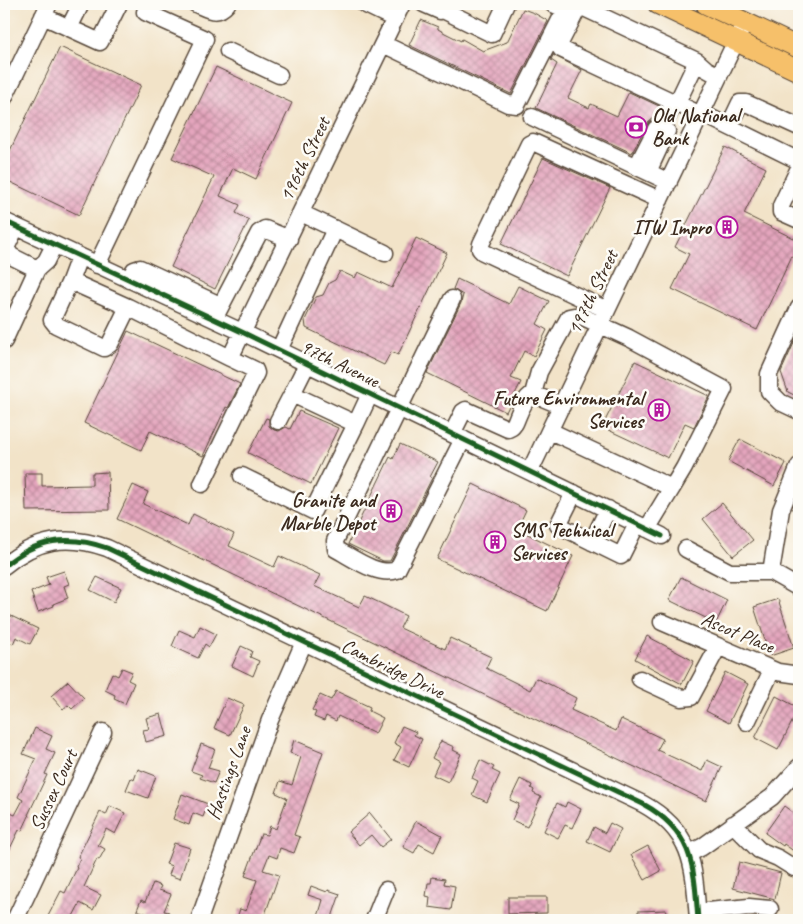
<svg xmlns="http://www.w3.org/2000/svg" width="803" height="924" viewBox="0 0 803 924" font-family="Caveat,sans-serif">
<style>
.building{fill:url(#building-cross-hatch)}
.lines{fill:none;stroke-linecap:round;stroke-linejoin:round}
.minor-casing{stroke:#564638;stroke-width:19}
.major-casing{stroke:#564638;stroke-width:22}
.minor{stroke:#fff;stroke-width:16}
.major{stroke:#f6c06b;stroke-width:20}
.cycleway-casing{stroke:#fdfcf7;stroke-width:8}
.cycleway{stroke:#1b5e20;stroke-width:5}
.labels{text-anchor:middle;stroke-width:5;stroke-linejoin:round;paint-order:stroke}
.poi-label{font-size:20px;font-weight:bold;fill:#3b2a1e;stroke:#fdfcf7;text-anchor:end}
.street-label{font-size:20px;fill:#3b2a1e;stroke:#fdfcf7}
</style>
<defs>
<pattern id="building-cross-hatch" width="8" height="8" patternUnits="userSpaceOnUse" patternTransform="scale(1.25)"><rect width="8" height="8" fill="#e4a5bd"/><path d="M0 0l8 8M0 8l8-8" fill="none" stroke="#ba8799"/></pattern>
</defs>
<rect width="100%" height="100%" fill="#fdfcf7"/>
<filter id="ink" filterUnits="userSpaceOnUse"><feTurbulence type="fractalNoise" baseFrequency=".02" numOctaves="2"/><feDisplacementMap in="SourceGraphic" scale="10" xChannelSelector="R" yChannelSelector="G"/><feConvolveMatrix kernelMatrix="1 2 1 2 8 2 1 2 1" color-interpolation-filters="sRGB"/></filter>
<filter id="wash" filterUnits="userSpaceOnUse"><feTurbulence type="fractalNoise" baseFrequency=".0096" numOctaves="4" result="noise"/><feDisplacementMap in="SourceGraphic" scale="20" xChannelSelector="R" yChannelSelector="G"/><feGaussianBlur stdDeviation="1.12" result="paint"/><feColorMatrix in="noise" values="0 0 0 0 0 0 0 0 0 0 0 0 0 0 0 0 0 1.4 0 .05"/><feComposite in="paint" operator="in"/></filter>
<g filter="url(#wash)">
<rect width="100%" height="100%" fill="#f2e3c8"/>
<g id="blocks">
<path class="building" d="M523,9L534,13L548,21L511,94L409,45L421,20L438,27V29L445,33L461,41L462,39L483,51L507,42Z
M60,47L141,85L79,215L4,179V163Z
M553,55L582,70L568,98L589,108L591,104L617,116L629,92L661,107L658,114L647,124L632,153L536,108L557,64L551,60Z
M216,67L292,103L256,179L233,168L220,196L240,205L236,213L249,220L215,289L171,267L214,177L172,158Z
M725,147L766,168L744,214L799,241L757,330L672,289L689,254L675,247Z
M543,158L610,188L567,276L501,244Z
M416,238L447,253L398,355L391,352L384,365L306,328L305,320L316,297L323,295L329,283L335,280L340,271L355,278L358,272L392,288Z
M457,279L509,304L518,286L549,301L537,324L547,330L534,356L524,351L511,378L521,382L506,412L427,373L461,303L463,295L453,289Z
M128,331L240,384L228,408L226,407L203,456L150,431L141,450L84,423Z
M799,332V383L794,395L788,392L781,372Z
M635,361L709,396L694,427L685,423L668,458L602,427Z
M299,411L338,428L311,484L248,453L266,418L269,419V426L274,430L279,431L286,427L290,429Z
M740,439L786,463L774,486L728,461Z
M400,444L438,462L430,477L432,478L390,561H383L348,544L390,457L393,459Z
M108,472L109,510L26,511L25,473H42V486L92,485V473Z
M473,484L526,510L517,529L573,556L547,611L437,559Z
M133,485L148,492L143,504L188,525L193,514L234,534L229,546L274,567L279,556L320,575L314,586L359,607L365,596L380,603L406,616L400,628L445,649L450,638L476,650L491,657L486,668L530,690L536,678L551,685L576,698L571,710L616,731L621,719L663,739L657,750L702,771L707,760L722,767L706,801L117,519Z
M722,503L753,540L733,556L703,519Z
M64,571L69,584L64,586L68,598L53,604L54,606L38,612L31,592L49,585L46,577Z
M97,577L121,588L114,602L90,590Z
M681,577L727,600L716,623L669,600Z
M778,599L794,648L770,656L754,607Z
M9,615L38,629L30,644L16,637L13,644L4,639V627Z
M200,626L216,634L209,647L205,644L198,658L172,646L179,630L195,637Z
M647,636L694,661L682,684L635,659Z
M241,646L252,651L250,657L259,661L253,676L232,666Z
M122,668L132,672L128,680L134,683L125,704L114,699L115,695L105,690L112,673L118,676Z
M725,672L748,684L729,723L706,711Z
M68,681L84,698L72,709L68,705L63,709L51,696Z
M336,691L370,707L369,711L383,718L375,734L338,716L336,721L326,716L324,721L314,717L316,712L312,710L320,695L331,700Z
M776,696L799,708L778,750L755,738Z
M227,698L244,705L230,735L214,728Z
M161,714L167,736L146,742L143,730L149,729L146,718Z
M402,726L416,732L414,735L422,739L409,767L394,760L401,747L394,743Z
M35,728L52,736L46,749L55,753L45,774L47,775L28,815L29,816L22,831L19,830L4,861V820L8,812L15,815L23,800L18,797L36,759L23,754Z
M294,740L323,752L294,835L300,837L294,853L280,848L277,858L269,855L263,870L279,875L263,920H236L240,909L246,911L257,880L245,876L261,834L267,835L270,826L276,829L287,798L276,793L280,781L292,785L301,757L290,753Z
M441,741L454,747L453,750L461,754L448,782L433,775L439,762L432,758Z
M201,744L215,749L208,768L219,771L214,783L200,778L202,775L191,771Z
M480,760L494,767L492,770L500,774L487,802L472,795L478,781L472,778Z
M138,769L156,776L148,798L126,790L131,778L134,780Z
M520,779L532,785L531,788L534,790L533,793L541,797L527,827L512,820L519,804L510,800Z
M182,794L208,804L203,817L193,813L189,825L173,819Z
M567,802L581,809L572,828L565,825L558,838L544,831L557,803L565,807Z
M110,806L125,813L115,834L106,829L98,845L105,849L99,860L97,859L84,887L101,895L93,910L80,903L71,920H46L61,891L65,893L77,868L76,867L80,858L78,857L100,812L106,815Z
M784,806L799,817V855L784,844L783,846L765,833Z
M370,813L391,839L381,847L371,835L359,845L348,832Z
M416,821L442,835L434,852L419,844L414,853L403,847Z
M610,823L621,829L610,852L587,841L594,827L605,833Z
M174,843L190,848L180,879L169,875L172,866L166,864Z
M648,846L661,871L645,880L631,855Z
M739,862L781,873L775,899L733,888Z
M432,877L445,879L444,884L455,886L451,910L429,907L430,897L426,896L428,883H431Z
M153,883L161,886L159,890L171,894L164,911L169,912L166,920H148L150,915L137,910L141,900L145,902Z
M311,886L327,892L328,890L340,894L331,920H317L323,900L308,895Z
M508,897H547V913L508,914Z
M666,910V920H638V911Z"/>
</g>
</g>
<g filter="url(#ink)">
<use href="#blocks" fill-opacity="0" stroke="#564638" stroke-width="1"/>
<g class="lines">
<g class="minor-casing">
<path id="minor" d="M196,4C208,9 217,16 227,4
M364,4L395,19
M424,4L440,11L443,10L446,4
M443,10L492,34L506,4
M43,16L100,42L119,4
M69,28L81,4
M383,44L508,104L517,105L562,16V8L553,4
M228,51L279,75
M4,98L49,4
M677,103L697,61
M701,113L799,161
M701,115L561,49L559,45L578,8L582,7L697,61L706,69L719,76
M532,117L669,182
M729,126L740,103H746L799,127
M637,166L656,129L666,120L674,102
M799,168L781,206V212L799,220
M648,172L667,131
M4,221L244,333L662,536
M16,227L6,248L11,256L37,269L46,261L54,245
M335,229L385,253
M79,257L70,281L52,320L56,325L104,348L110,344L128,307L230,358
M97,265L205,39L145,12
M129,280L134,270L140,268L220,305
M70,281L128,307
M452,299L335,541L336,549C353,558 378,577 397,570L463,439
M799,308L769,374V391L780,402L799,411
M607,310L483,252L480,249L481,244L529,144L533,142L660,200
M214,319L259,233L265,229L289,239
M4,341L37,269
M279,350L335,229L301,213
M307,364L292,394L356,424L370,394
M533,394L539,372L569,317L574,316H581L629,338L724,389L684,468L672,488
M278,421L292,394
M550,431L672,488L647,529
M452,434L463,412L466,410L508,429L512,427L515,423C519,414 523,399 533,394L562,406
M799,466L781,510L771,572L799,588
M530,471L745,22
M242,476L313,511L356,424
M202,484L256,373L255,370L230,358L402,4
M574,493L558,525L621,556L637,524
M592,542L608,509
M686,549L730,572H771
M4,566C36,539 68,534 107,548L643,804C694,832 694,867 698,920
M662,622L778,672L799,675
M640,679L681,698L691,697L718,647
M747,722L772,670
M733,824L759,850L778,858L794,868
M690,853L702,847L772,797L799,767
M698,912L749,907L770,909
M15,920L103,732
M199,920L270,720L304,642
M374,920L386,890"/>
</g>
<g class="major-casing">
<path id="major" d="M658,4L799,71
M706,4L799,48"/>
</g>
<use href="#minor" class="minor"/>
<use href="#major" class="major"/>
<g class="cycleway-casing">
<path id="cycleway" d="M4,221L244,333L662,536
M4,566C36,539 68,534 107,548L643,804C694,832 694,867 698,920"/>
</g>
<use href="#cycleway" class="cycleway"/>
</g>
</g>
<defs>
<g id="bank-ring" transform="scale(1.125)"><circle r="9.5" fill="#fdfcf7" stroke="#b5179e" stroke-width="1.5"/><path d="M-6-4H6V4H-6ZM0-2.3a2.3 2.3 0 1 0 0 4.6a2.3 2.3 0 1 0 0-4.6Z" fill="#b5179e"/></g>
<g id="building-ring" transform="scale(1.125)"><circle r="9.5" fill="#fdfcf7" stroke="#b5179e" stroke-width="1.5"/><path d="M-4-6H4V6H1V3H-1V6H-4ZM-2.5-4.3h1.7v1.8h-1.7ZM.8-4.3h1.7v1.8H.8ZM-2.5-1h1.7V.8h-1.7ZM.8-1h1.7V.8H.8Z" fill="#b5179e"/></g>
</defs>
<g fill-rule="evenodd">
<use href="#bank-ring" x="636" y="127"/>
<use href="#building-ring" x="727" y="227"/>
<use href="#building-ring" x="659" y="410"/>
<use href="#building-ring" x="391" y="511"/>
<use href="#building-ring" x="495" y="542"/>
</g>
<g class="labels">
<g class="poi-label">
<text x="652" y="122" text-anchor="start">Old National<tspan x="652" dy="23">Bank</tspan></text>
<text x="711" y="234">ITW Impro</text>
<text x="643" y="405">Future Environmental<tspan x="643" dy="23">Services</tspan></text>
<text x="375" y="507">Granite and<tspan x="375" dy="23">Marble Depot</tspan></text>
<text x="511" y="537" text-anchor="start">SMS Technical<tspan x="511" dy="23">Services</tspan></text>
</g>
<g class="street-label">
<text transform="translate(304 159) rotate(-64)" y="7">196th Street</text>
<text transform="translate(592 292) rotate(-64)" y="7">197th Street</text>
<text transform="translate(340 363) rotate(26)" y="7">97th Avenue</text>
<text transform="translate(738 632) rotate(23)" y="7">Ascot Place</text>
<text transform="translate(393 668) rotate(26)" y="7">Cambridge Drive</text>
<text transform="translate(228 773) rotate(-70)" y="7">Hastings Lane</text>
<text transform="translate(53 790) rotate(-65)" y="7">Sussex Court</text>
</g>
</g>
<rect width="803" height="924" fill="none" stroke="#fdfcf7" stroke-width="20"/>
</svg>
